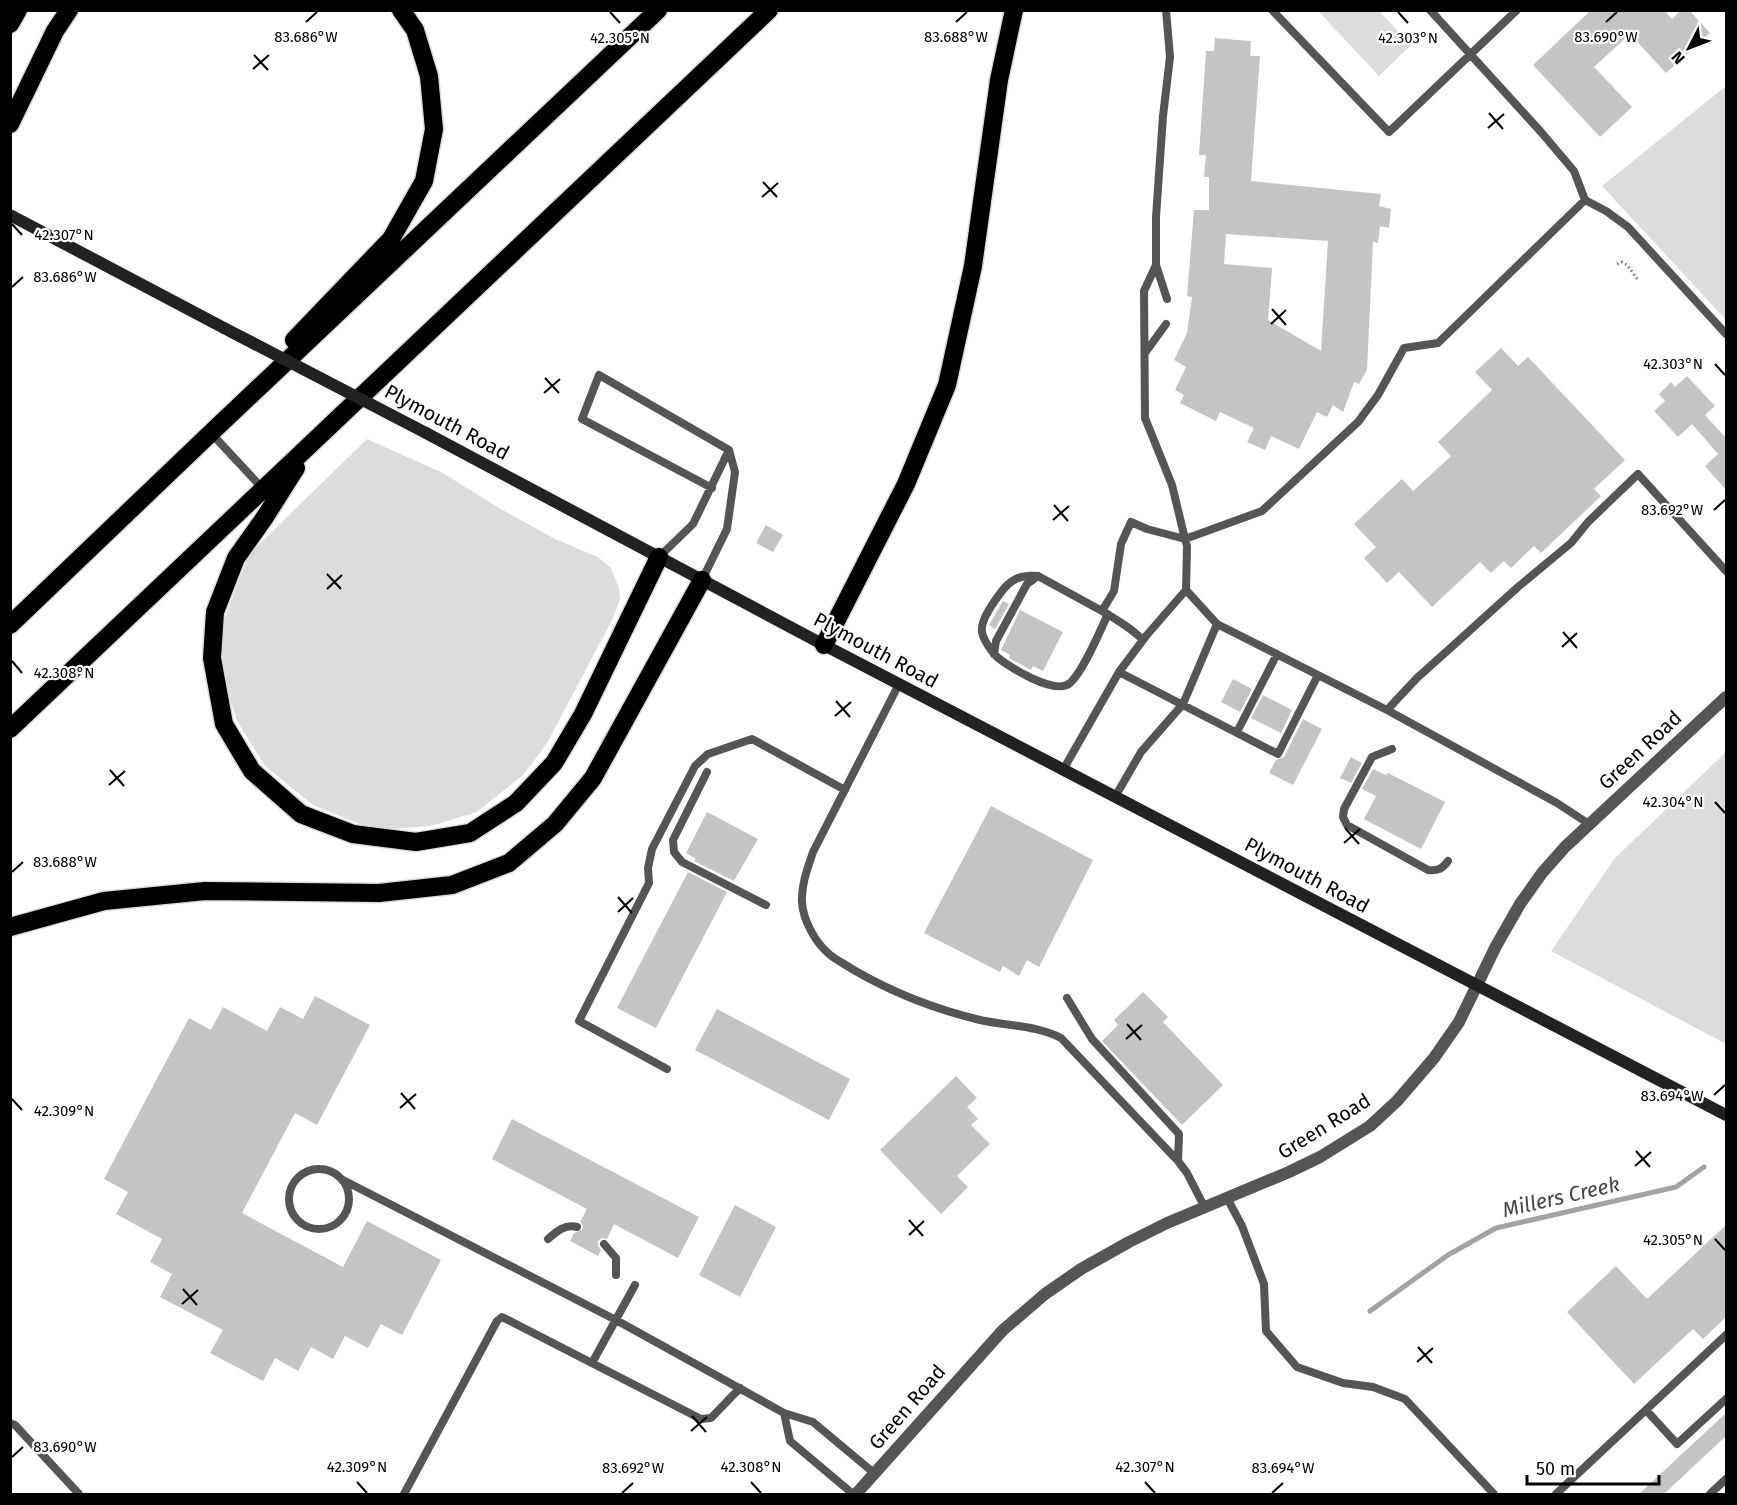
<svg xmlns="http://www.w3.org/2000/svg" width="1737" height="1505" viewBox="0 0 1737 1505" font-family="'Fira Sans',sans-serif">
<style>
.green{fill:#dcdcdc}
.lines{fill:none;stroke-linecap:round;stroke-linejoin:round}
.stream{stroke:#a3a3a3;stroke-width:5}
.building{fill:#c4c4c4;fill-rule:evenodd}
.motorway-casing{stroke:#dbdbdb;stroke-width:21}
.path{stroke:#777;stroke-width:3;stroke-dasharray:1.5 3;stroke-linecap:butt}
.service{stroke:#555;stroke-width:8}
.tertiary{stroke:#555;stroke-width:12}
.secondary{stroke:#222;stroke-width:12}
.motorway{stroke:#000;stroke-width:18}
.secondary-bridge{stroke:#222;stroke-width:12}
.ticks{fill:none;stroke:#000;stroke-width:2}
.labels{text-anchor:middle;stroke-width:4.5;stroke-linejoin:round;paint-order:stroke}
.street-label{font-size:20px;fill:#000;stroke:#fff}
.water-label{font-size:21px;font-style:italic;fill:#444;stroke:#fff}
.ticks-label{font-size:15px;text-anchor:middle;fill:#000;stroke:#fff;stroke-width:4.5;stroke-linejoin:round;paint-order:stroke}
</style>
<rect width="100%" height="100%" fill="#fff"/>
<path class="green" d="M1320,10L1379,11L1411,45L1379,76L1319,12Z
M1726,86V320L1602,186Z
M367,439L443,473L499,508L555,539L598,557L611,568L619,588L620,599L613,618L546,745L523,775L477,812L431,826L374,830L313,805L265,766L237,721L223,677L222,625L249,554Z
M1726,752V1044L1551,951L1615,858Z"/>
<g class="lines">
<path class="stream" d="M1370,1311L1448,1255L1496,1228L1676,1187L1704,1167"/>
</g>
<path class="building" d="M1591,10H1664L1672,19L1681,10H1689L1710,33L1666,73L1630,34L1594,67L1632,107L1600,137L1533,65Z
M1215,38L1251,41L1250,56H1260L1251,181L1381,194L1379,206L1391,209L1389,228L1380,226L1378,243L1373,242L1367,370L1359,384L1354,382L1343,412L1333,405L1327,417L1317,412L1299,449L1271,436L1265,450L1247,442L1254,428L1220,412L1216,421L1180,403L1184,395L1175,390L1186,367L1174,360L1187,333L1192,297L1187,296L1194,210H1209V177H1204L1206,155H1199L1206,51H1214ZM1226,234L1328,241L1321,351L1268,320L1272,268L1224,264Z
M1501,348L1518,366L1528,357L1625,460L1594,489L1601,496L1541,553L1534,546L1511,568L1504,561L1491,573L1480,562L1432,607L1399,572L1387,583L1364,558L1376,547L1354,524L1402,479L1413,491L1451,456L1438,442L1492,390L1475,372Z
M1687,376L1715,406L1705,415L1726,438V490L1705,466L1718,454L1692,424L1678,437L1654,411L1665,401L1659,394L1671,382L1675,387Z
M766,525L783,535L773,552L756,543Z
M1003,601L1009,604L995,629L989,625Z
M1020,610L1063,632L1043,671L1033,666L1031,670L1009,658L1010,655L1001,650Z
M1233,679L1252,689L1240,712L1221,702Z
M1263,695L1292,710L1281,733L1251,718Z
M1303,719L1322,729L1293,785L1269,773L1276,760L1284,757Z
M1351,757L1362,763L1351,783L1340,778Z
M1373,769L1386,775L1388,773L1445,802L1421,849L1364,819L1376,796L1362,789Z
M991,806L1093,860L1039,967L1027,960L1019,976L1003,966L1000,972L924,933Z
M707,812L758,839L734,881L694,861L696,859L686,853Z
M688,872L727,892L656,1028L617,1008Z
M1143,992L1168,1017L1163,1022L1223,1085L1182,1125L1102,1041L1118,1025L1114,1020Z
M315,996L370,1025L317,1125L295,1113L242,1213L343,1267L367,1221L441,1260L402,1335L381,1324L368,1348L345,1336L333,1359L311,1347L298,1371L275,1358L263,1381L210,1353L223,1330L160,1297L172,1274L150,1262L162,1239L116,1214L128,1192L104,1179L189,1018L211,1030L223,1007L267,1031L280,1007L303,1019Z
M717,1009L850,1079L829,1120L695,1050Z
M956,1076L977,1098L967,1107L978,1119L971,1125L990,1144L957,1176L968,1187L941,1214L880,1150Z
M512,1119L699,1217L678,1258L614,1224L607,1239L602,1238L598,1241V1246L601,1250L598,1256L570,1241L574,1233L582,1230L583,1225L580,1222L587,1209L492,1159Z
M735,1205L776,1227L740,1297L699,1275Z
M1726,1225V1317L1703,1339L1693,1329L1634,1384L1567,1312L1616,1266L1647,1299Z
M1726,1413V1436L1664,1494H1639Z"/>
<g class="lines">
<g class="motorway-casing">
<path id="motorway" d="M10,24L18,10
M10,124L55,31L69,10
M294,340L391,239L424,181L434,129L429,76L415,30L401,10
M296,468L265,517L236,558L215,612L212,658L224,724L252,771L301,814L353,834L416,842L470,833L516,803L554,763L583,714L659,557
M10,625L216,428L658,10
M824,645L906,484L947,385L973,266L999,80L1014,10
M10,729L769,10
M10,927L104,901L205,891L379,893L452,885L509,863L555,824L593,778L702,580"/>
</g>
<path class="path" d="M1617,264L1622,262L1627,265L1638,280"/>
<path class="service" d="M1272,10L1389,132L1517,10
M1430,10L1541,132L1574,171L1585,200L1606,211L1628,227L1726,334
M1156,265L1167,299
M1145,353L1166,324
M211,433L263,489
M659,557L693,524L729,450
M702,580L727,529L735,472L729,450L599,375L582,419L712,488
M1102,611L1114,591L1121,544L1131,522L1147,529L1185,539L1262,511L1358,422L1378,395L1404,348L1438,343L1585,200
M1108,614C1100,631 1083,672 1070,683C1056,696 1008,667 996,656C991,651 983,639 982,632C980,621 993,603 999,595C1009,580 1020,574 1038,576L1102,611C1117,620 1131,628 1143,640
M1217,624L1387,710L1557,803L1589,824
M994,654L996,641L1027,584L1038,576
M1119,672L1278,754L1318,675
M899,684L813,852C808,867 801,885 802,902C803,920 815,942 829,954C836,960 845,964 852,969C893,993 934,1009 980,1020C1007,1026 1036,1025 1061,1038L1178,1161L1187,1173L1205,1208
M1387,710L1417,678L1456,643L1518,587L1571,543L1588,522L1638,474L1726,571
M1237,732L1277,654
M1392,749L1372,757L1344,809L1343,817L1347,825L1428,870C1438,871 1442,869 1448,861
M1063,770L1119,672L1146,636L1186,590L1187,546L1185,539L1172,485L1145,418L1144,291L1156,265V217L1163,116L1170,57L1166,10
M707,772L673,840L674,852L682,862L766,905
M1115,797L1141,752L1183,704L1217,624L1186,590
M1067,998L1092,1039L1179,1134L1178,1161
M667,1069L579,1021L649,883L648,868L652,849L695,766L708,754L752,739L845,790
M289 1199a30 30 0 1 1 60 0a30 30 0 1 1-60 0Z
M343,1180L616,1320L784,1413L813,1422L874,1473
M1227,1198L1242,1226L1264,1284L1266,1331L1297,1367L1343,1383L1373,1387L1405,1399L1494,1494
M548,1239C557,1231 565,1224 577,1227
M604,1244L616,1258V1275
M592,1363L635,1285
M1646,1410L1677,1444L1726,1399
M784,1413L790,1441L853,1494
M10,1423L15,1425L79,1494
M404,1494L497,1321L502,1317L701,1419L711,1418L740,1388
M1556,1494L1726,1335
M1710,1494L1726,1479"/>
<path class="tertiary" d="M856,1494L1003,1330L1045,1294L1081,1269L1129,1242L1167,1223L1289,1172L1320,1157L1370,1126L1397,1101L1434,1058L1459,1022L1496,946L1520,904L1542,873L1565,847L1726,697"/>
<path class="secondary" d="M10,215L224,328
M426,433L824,645L1726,1115"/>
<use href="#motorway" class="motorway"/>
<path class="secondary-bridge" d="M224,328L426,433"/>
</g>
<path class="ticks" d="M610,12L620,23M1398,12L1408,23M306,22L317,12M956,22L967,12M1606,22L1617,12M254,55L268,70M253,69L269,55M1489,113L1503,129M1488,128L1504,114M763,182L777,197M762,197L778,183M12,224L22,235M12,287L23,277M1272,309L1286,325M1271,324L1286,310M1715,364L1725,375M545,378L559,393M544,393L560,379M1054,505L1068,521M1714,510L1725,500M1053,520L1069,506M327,574L341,589M327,589L342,575M1563,632L1577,648M1562,647L1577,633M12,661L22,673M836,701L850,717M835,716L851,702M110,770L124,786M109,785L125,771M1715,802L1725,813M1345,828L1359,844M1344,843L1360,829M12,872L23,862M618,897L632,913M618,912L633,898M1127,1024L1141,1040M1126,1039L1142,1025M401,1093L415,1109M1714,1095L1725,1085M12,1099L22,1110M400,1108L416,1094M1636,1151L1650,1167M1635,1166L1651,1152M909,1220L923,1236M909,1235L924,1221M1715,1239L1725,1250M183,1289L197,1305M182,1304L198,1290M1418,1347L1432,1363M1417,1362L1433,1348M692,1416L706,1432M691,1431L707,1417M12,1457L23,1447M357,1482L367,1493M751,1482L761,1493M1145,1482L1155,1493M622,1493L633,1483M1272,1493L1283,1483"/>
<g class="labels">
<g class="street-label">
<text transform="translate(447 422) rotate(28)" y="7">Plymouth Road</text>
<text transform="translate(876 650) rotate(28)" y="7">Plymouth Road</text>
<text transform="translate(1640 750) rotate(-43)" y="7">Green Road</text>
<text transform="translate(1307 875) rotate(28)" y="7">Plymouth Road</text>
<text transform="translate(1324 1126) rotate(-32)" y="7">Green Road</text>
<text transform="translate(907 1407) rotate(-49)" y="7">Green Road</text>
</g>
<g class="water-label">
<text transform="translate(1561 1197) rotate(-13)" y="7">Millers Creek</text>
</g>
</g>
<g class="ticks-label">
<text x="306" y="42">83.686°W</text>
<text x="1606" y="42">83.690°W</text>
<text x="956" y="42">83.688°W</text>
<text x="620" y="43">42.305°N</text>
<text x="1408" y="43">42.303°N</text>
<text x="64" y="240">42.307°N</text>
<text x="65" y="282">83.686°W</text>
<text x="1673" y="369">42.303°N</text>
<text x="1672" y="515">83.692°W</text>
<text x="64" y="678">42.308°N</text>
<text x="1673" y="807">42.304°N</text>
<text x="65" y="867">83.688°W</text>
<text x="1672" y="1101">83.694°W</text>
<text x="64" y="1116">42.309°N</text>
<text x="1673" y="1245">42.305°N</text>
<text x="65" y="1452">83.690°W</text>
<text x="357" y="1472">42.309°N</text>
<text x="751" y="1472">42.308°N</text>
<text x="1145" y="1472">42.307°N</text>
<text x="633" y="1473">83.692°W</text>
<text x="1283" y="1473">83.694°W</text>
</g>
<rect width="1737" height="1505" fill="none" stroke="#000000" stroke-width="24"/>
<g transform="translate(1689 48) rotate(228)" stroke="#ffffff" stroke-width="4.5" paint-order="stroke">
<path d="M0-4.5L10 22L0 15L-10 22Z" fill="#000000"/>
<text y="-9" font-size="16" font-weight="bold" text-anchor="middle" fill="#000000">N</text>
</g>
<path d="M1527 1475v9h132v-9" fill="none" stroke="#000000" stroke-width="3"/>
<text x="1536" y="1475" font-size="18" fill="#000000" stroke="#ffffff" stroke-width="4.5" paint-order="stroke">50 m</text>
</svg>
